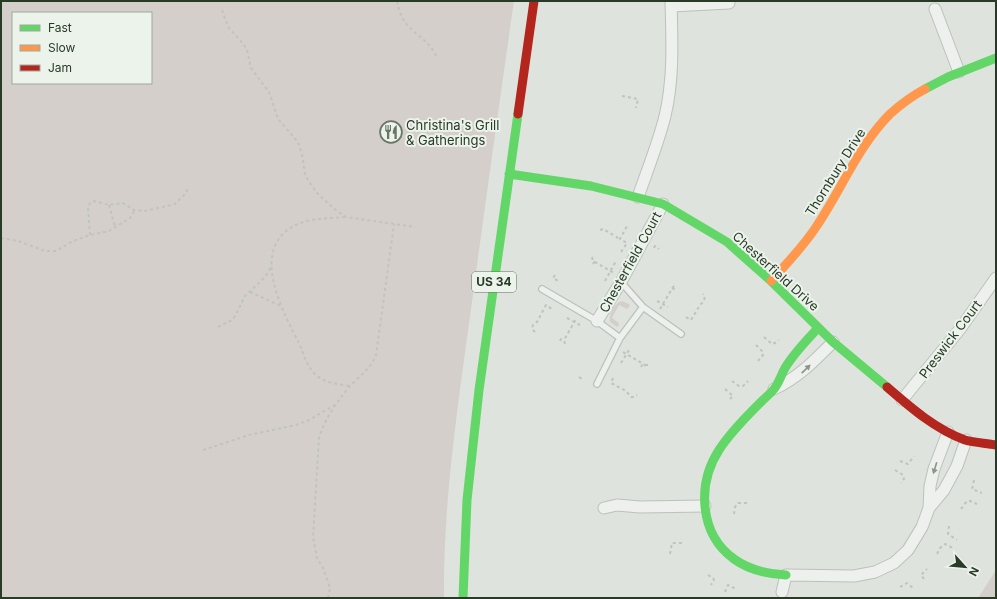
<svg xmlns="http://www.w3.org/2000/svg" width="997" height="599" viewBox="0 0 997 599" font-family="Inter,sans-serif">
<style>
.green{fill:#d5cfcc;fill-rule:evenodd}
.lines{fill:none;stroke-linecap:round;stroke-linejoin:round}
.lane-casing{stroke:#bcc1bc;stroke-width:8}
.street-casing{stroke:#bcc1bc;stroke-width:13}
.path{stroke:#bfc4bf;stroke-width:2;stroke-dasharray:3 3;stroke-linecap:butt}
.lane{stroke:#edf0ed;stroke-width:5.5}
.street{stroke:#edf0ed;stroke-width:11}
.fast{stroke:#63d668;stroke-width:9}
.slow{stroke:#ff974d;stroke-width:9}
.jam{stroke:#b3261e;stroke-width:9}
.oneway{fill:#8b958a}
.labels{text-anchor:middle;stroke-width:4;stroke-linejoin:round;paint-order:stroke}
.shield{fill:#ecf3eb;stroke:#647262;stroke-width:1}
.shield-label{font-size:12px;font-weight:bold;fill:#293a27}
.poi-label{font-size:13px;fill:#293a27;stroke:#ecf3eb;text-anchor:start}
.street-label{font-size:13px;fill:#293a27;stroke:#ecf3eb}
</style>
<rect width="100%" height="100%" fill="#dee3de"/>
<path class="green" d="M1,1H514C499,104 485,207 471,309C458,405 443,502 444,598H1ZM13,13H151V83H13Z
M622,301L629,304L630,306L627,309L619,305L612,318L619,323V325L617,327L610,322C608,314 614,303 622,301Z
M996,570V598H978Z"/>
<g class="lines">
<g class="lane-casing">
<path id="lane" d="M621,282L643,307L681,334
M542,289L597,321L620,338
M597,384L620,338L643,307"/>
</g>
<g class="street-casing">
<path id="street" d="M671,6L729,3
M935,9L959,72
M638,197C647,171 658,144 665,116C674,79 672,39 671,1
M597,321L621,282L663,204
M774,389C799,377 814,361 833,342
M902,400L960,329L996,278
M604,508L617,505L640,507L705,506
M929,508L944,490L957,466L966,440
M782,592L786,575L854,576L875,572L894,563L908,550L922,527L929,508L930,486L934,469L948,432"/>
</g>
<path class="path" d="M397,1C402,34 427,33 437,58
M222,10L228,27L244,45L247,50L251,68L269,92L278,119L298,142L302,154L305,174L308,180L317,193L333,208L346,217L415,227
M622,96L638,99L636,108
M109,205L115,227
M345,217C323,219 299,217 282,235C256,263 285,316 299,343C304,354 306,366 316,375C325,383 338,384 350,386
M600,230L603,229L620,239
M90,235L88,208L90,203L94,201L109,205L123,203L134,210L144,211L154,209L175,204L185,194L189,187
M1,238L18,241L45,251H56L73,241L90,235L109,231L130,218L133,214L134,210
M654,248L655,246L659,249
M621,252L627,243L620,239L627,226
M592,257L593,261L614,273
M593,264L596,259
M555,275L553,278L560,282
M605,281L616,261
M672,288L676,290
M250,292L281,306
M657,301L668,307
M660,309L673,287L676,285
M686,317L691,320L700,305L704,301L705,296L703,294
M567,318L580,325
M218,327L232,320L235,316L245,296L260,282L267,274L272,265
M535,332L532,329L533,325L537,322L546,305L552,309
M764,337L772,344L775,343L779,340
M560,341L561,339L564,340
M565,344L564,340L576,319
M756,345L763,352V355L758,361
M623,352L645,365L647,369
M621,363L629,350
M645,365H650
M641,367L644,362
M579,377L582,379L583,377
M613,378L611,383L626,391L631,397H634L637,395
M732,381L739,386H743L748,381
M725,389L733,396L728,401
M203,450L249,435L296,425L309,420L335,405
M900,461L908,464L914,456
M895,470L903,475L904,479L901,483
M974,480L972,489L982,493
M961,509L967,501H970L977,504
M734,514L735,507L738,503H747
M949,526L948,534L957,540
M670,554L672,543H682
M937,554L940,548L945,544L953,548
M708,575L713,578L714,580L711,585
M924,579L921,575L927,569
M900,587L907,583L913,588
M725,592L728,585L736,589
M328,598L330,588L323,568L317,558L313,537L319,438C325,418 337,402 350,386C360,376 371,368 376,355L394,224"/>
<use href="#lane" class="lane"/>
<use href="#street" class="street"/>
<path class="fast" d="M925,89L948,77L996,58
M509,174L591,186L663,204L727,242L771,281L833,342L887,387
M786,575C768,574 749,570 734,559C699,534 697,484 719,450C730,433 746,417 761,402C765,398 770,394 774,389C779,383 781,375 785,368C794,353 806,341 818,328
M463,598L467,500L479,390L518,114"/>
<path class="slow" d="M771,281C787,263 805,245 818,224C842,188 859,145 890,114C901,104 912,96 925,89"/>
<path class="jam" d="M518,114L534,1
M887,387C910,407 935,429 965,440C975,443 986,443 996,445"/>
</g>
<defs><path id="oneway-solid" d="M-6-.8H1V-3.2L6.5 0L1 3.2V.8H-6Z"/></defs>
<g class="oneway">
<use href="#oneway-solid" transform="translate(806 369) rotate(-44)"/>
<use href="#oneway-solid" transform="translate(935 468) rotate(107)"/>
</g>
<defs>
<g id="restaurant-ring" transform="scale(1.15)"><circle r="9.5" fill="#ecf3eb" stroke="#687567" stroke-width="1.5"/><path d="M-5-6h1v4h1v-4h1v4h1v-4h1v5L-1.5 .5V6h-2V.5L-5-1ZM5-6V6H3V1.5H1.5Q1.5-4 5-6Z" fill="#687567"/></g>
</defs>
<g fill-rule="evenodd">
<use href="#restaurant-ring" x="391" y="132"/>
</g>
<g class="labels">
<rect class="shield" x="472" y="272" width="44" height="20" rx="3"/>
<g class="shield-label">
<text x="494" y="286">US 34</text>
</g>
<g class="poi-label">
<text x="406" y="130">Christina's Grill<tspan x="406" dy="15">&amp; Gatherings</tspan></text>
</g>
<g class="street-label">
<text transform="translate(835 172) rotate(-58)" y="5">Thornbury Drive</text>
<text transform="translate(630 262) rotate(-61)" y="5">Chesterfield Court</text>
<text transform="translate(776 271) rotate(42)" y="5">Chesterfield Drive</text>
<text transform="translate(950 339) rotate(-53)" y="5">Preswick Court</text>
</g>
</g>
<rect width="997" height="599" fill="none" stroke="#293a27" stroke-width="4"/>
<rect x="12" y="12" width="140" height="72" fill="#ecf3eb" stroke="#9ea99d"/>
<rect x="20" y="25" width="20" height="6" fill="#63d668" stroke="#9ea99d"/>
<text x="48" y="32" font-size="12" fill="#293a27">Fast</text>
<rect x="20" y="45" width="20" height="6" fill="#ff974d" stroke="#9ea99d"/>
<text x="48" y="52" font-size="12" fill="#293a27">Slow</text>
<rect x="20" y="65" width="20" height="6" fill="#b3261e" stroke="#9ea99d"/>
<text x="48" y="72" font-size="12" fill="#293a27">Jam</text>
<g transform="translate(965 567) rotate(117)" stroke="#ecf3eb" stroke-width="3" paint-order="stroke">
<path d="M0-3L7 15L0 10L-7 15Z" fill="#293a27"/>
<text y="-6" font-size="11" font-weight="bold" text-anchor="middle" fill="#293a27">N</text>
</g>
</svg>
